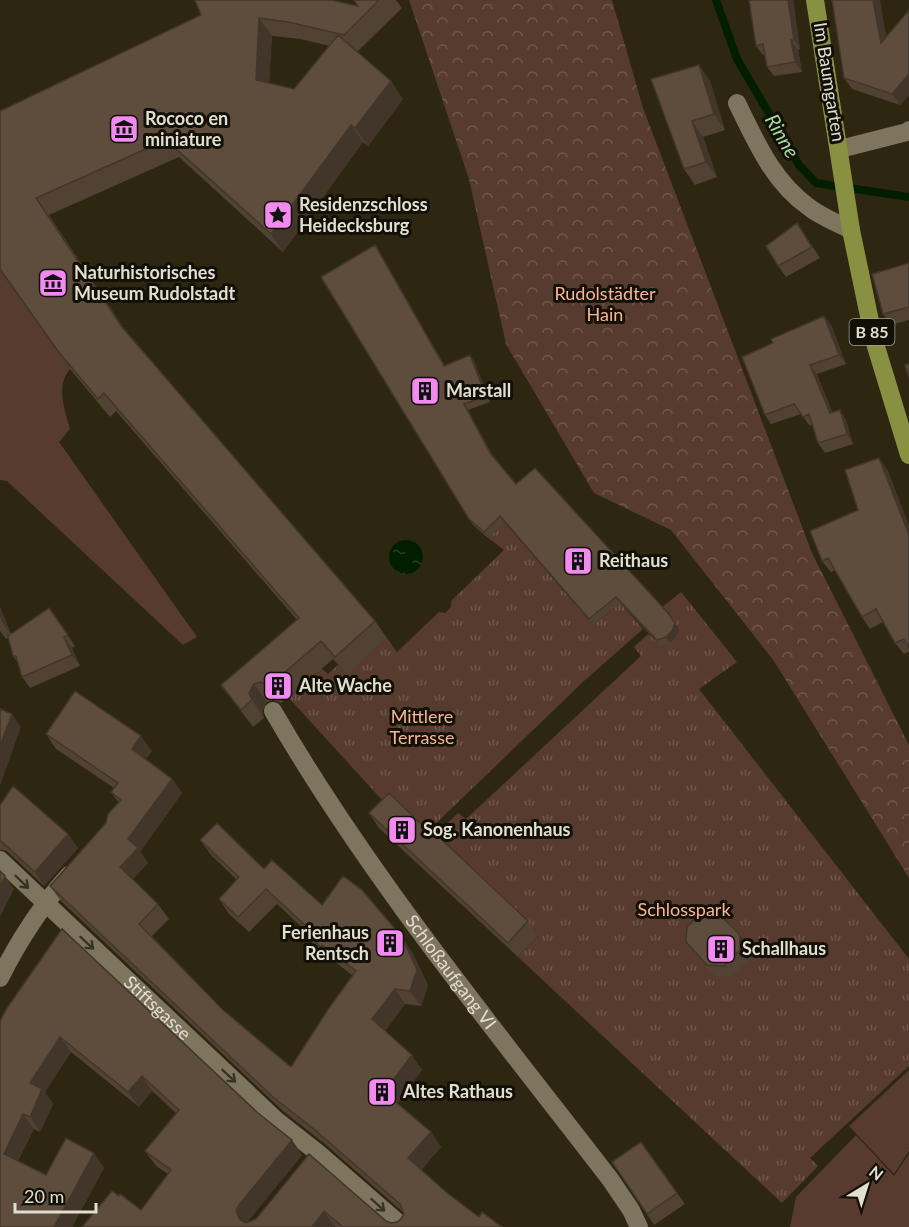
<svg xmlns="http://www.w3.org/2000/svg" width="909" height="1227" viewBox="0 0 909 1227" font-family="Lato,sans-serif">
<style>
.green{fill:#583b2f}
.forest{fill:url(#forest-crowns)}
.park{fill:url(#park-tufts)}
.water{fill:url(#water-ripples)}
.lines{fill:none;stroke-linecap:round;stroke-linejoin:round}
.stream{stroke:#011e01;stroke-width:8}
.street{stroke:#7d755e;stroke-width:18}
.primary{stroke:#8a9042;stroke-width:18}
.wall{fill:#514234;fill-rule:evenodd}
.shaded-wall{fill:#42362a}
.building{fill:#5e4d3c;stroke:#42362a;stroke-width:1.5}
.oneway{stroke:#373325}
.labels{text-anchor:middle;stroke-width:6;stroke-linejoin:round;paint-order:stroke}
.shield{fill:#121007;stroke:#a4a094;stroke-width:1.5}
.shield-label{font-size:16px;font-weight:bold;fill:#e2ded1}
.street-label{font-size:18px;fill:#e2ded1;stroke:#121007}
.poi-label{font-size:18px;font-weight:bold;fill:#e2ded1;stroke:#121007;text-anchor:start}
.park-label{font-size:18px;fill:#fdb395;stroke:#121007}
.water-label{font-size:20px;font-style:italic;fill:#a5daa0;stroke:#121007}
</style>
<defs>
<pattern id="forest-crowns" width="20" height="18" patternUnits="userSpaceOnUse" patternTransform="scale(1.5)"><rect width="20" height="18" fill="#583b2f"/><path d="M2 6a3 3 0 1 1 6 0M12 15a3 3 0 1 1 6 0" fill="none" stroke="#70574c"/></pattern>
<pattern id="park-tufts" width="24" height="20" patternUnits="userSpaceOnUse" patternTransform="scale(1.5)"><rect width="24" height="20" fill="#583b2f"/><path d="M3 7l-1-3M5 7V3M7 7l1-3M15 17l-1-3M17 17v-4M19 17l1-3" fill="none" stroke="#70574c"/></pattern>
<pattern id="water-ripples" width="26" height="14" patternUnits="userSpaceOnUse" patternTransform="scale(1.5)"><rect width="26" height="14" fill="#011e01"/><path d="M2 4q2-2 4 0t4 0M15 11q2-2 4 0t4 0" fill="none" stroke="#263e25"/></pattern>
</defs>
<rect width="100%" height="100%" fill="#2d2611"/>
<path class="green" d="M0,270L70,369C55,387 65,409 70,429L59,442L197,637L183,645L7,481L0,480Z
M909,1070V1151L894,1174L849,1126Z
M856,1135L894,1176L909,1154V1227H790L796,1197Z"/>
<path class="forest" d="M409,0H612L643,108L812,553L909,745V878L774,661L671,530L594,493L506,344L469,179Z"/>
<path class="park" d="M501,518L593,625L620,603L643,629L584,681L426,833L394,813L288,697L321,668L328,674L338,665L347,674L387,638L397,652L439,612L445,613L451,607V601L504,550L488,538L497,529Z
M681,592L737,662L699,689L909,959V1066L810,1158L818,1166L782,1203L518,957L538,936L434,836L458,813L466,819L641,656L634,647L648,634C660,645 669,649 677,633L661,608Z"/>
<path class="water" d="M389 557a17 17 0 1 1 34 0a17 17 0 1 1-34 0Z"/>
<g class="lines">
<path class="stream" d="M716,0L737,59L799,165L816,183L909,197"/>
<g class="street">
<path d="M737,103C756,142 773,182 810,208C822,217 837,223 851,230"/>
<path d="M840,149L907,132L909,130"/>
<path id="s1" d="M273,711C369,877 493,1027 610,1179L631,1210L639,1227"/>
<path id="s2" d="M0,860L276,1120L318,1153L403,1227"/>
<path d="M0,978C19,940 41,906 69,875"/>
</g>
<path class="primary" d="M815,0L851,230L874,340L909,455"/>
</g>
<path class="wall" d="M354,0H396L402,8L357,52L403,99L368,146L363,142L283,252L179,157L49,215L125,330L375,621L387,638L347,675L333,659L281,703L273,700L267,702L262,711L264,718L253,727L221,685L297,620L116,411L110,417L70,369L0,270V111L201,15L358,6ZM272,36L300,39L330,46L294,89L269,83Z
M793,0L800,49L798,50L802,72L774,76L767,67L765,55H763L756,46Z
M832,0H880L886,37L909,10V95L900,105L852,89L844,78Z
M699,65L710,81L725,130L703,137L717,177L695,185L684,169Z
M797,223L820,258L786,277L778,266Z
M375,245L445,366L474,361L490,402L468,410L493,456L516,484L668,613L679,629L676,637L670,643L661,646L620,603L593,625L505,522L488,538L473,525L469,519Z
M909,263V320L891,325L883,314Z
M824,316L831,325L846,364L817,374L832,413L846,420L853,444L825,453L818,443L812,425L810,426L801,414L771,424L765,415L773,343Z
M887,469L909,526V652L904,654L895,643L883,622L870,629L862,617L835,570L831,572L822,561Z
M0,607L11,634L49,608L75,646L72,648L80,666L30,688L22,677L19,664L13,656L9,637L6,639L0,631Z
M46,734L152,751L146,759L172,779L182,793L140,852L148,863L133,879L158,904L169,919L152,936L223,1010L291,1067L353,976L333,960L331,962L316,948L305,933L306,931L277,904L249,932L229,914L219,899L237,880L211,855L200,840L264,869L322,905L412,952L428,985L421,1006L405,1004L385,1031L422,1070L397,1103L441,1147L421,1170L446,1192L479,1217L502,1227H336L334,1226L333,1227H82L119,1196L141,1210L168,1174L156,1166L145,1151L176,1113L152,1091L139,1107L71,1052L45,1092L53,1104L40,1132L34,1129L18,1161L46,1175L94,1153L104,1168L72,1227H0L7,1008L258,1113L292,1140L302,1155L249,1220L248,1222L256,1219L309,1154L386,1221L391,1223L397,1222L401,1219L404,1214L403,1212L325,1144L283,1111L61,901L50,886L106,823L119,803L111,792L114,788L56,749Z
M0,805L78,848L44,886L7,851L0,850Z
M369,813L421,824L528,921L538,936L518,957L379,828Z
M686,942L747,945L748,961L731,977L715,976L694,953Z
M641,1142L685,1204L654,1225L612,1162Z"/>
<path class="shaded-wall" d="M788,0H793L800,49L794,40Z
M873,0H880L889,55L881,43Z
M259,18L272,36L268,97L256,80Z
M791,40L798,50L802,72L795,62Z
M699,65L710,81L725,130L714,114Z
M909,74V95L900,105L892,94Z
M391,81L403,99L368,146L355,128Z
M692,121L703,137L717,177L706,162Z
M351,125L363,142L283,252L271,234Z
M375,245L379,250L448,372L444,366Z
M824,316L831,325L846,364L839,355Z
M470,355L474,361L490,402L486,396Z
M810,365L817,374L837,423L830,413Z
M464,404L468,410L494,459L490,453Z
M840,410L846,420L853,444L847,434Z
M879,458L887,469L909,526V535Z
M0,607L11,635L2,622L0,616Z
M675,623L679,629L676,637L670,643L666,637Z
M64,637L72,648L80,666L72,655Z
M254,684L267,702L262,711L264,718L252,700L249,693Z
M12,714L21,727L0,786V746Z
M141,736L152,751L142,764L132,749Z
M172,779L182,793L140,852L148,863L130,882L120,867L128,839Z
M68,834L78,848L44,886L35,872Z
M5,876L14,889L0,917V886Z
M740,935L747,945L748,961L740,950Z
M402,937L412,952L428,985L421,1006L410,991Z
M322,945L333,960L331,962L321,947Z
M395,989L405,1004L383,1034L372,1019Z
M60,1037L71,1052L45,1092L53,1104L40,1132L30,1117V1083Z
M412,1055L422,1070L395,1107L384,1092Z
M142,1076L152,1091L139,1107L128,1092Z
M23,1114L34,1129L14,1169L4,1154Z
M431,1132L441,1147L419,1173L408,1158Z
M292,1140L302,1155L249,1220L247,1226L240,1220L236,1211L239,1205Z
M94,1153L104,1168L72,1227H54Z
M324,1211L334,1226L333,1227H312Z"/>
<path class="building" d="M195,0H331L358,6L354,0H379L344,35L288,22L259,18L256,80L294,89L338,35L391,81L355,128L351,125L271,234L166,140L36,198L122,327L375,621L335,657L321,641L269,686L261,682L254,684L249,693L252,700L241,710L221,685L299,618L104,393L98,399L58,351L0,269V111L201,15Z
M749,0H788L794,40H791L795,62L767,67L763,44L756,46Z
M832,0H873L881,43L909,10V74L892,94L844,78Z
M699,65L714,114L692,121L706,162L684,169L651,79Z
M797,223L812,247L778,266L766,246Z
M375,245L444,366L470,355L486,396L464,404L490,453L516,484L535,468L668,613L675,623L672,631L666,637L657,640L616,597L589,619L500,516L484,532L469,519L321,277Z
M909,263V307L883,314L872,274Z
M824,316L839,355L810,365L830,413L840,410L847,434L818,443L809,414L803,417L794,404L765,415L742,357L773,343L771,339Z
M909,364V378L905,365Z
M879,458L909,535V648L904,639L895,643L876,609L862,617L828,558L822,561L810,531L858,510L845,470Z
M49,608L68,635L64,637L72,655L22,677L16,656H13L8,636Z
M75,691L141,736L132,749L172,779L128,839L138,848L120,867L158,904L139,924L223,1010L291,1067L329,1008L356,971L322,945L321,947L305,933L308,928L266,889L238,917L219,899L239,877L200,840L217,823L264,869L272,860L322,905L343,876L362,890L402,937L417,970L410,991L395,989L372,1019L412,1055L384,1092L431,1132L408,1158L446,1192L479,1217L482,1212L502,1227H343L324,1211L312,1227H82L112,1191L119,1196L120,1194L141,1210L171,1170L145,1151L179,1110L142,1076L128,1092L60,1037L30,1083L42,1089L30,1117L23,1114L4,1154L46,1175L66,1138L94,1153L54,1227H0V1021L7,1008L62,929L258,1113L292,1140L239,1205L236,1211L240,1220L246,1223L256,1219L309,1154L386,1221L391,1223L397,1222L401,1219L404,1214L400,1204L315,1130L273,1097L50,886L106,823L108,814L121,800L111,792L118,783L46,734Z
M0,709L12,714L0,746Z
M13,786L68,834L35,872L0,840V805Z
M389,793L421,824L423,822L528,921L508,943L369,813Z
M0,871L5,876L0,886Z
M701,913H718L740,935V950L724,966L707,965L686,942L687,927Z
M641,1142L677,1193L647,1214L612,1162Z"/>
<defs><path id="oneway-shaft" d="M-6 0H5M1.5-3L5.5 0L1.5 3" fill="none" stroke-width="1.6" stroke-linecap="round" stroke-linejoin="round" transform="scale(1.5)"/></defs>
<g class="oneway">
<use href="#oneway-shaft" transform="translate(22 882) rotate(44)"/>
<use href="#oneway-shaft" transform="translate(87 943) rotate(43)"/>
<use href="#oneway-shaft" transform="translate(229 1076) rotate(43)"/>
<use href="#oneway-shaft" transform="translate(378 1205) rotate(42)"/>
</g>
<defs>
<g id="museum-square" transform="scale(1.5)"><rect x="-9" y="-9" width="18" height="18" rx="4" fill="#f28af2" stroke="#121007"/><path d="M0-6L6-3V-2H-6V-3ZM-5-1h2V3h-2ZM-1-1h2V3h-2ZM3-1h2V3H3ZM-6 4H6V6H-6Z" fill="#111"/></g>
<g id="sight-square" transform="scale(1.5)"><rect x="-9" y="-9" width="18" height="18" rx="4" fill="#f28af2" stroke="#121007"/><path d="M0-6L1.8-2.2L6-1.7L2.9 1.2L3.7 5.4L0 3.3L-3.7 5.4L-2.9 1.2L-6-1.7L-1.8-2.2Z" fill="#111"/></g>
<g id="building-square" transform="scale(1.5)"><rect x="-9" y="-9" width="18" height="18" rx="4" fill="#f28af2" stroke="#121007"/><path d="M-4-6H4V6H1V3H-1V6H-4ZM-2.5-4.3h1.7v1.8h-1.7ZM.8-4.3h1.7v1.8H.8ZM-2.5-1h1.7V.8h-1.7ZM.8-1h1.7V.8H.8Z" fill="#111"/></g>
</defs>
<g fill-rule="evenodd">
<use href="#museum-square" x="124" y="129"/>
<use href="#sight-square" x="278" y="215"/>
<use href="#museum-square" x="53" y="283"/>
<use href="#building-square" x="425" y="391"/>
<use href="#building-square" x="578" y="561"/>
<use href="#building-square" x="278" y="686"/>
<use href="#building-square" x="402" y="830"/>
<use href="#building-square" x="390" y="943"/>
<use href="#building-square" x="721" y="949"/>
<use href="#building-square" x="382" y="1092"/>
</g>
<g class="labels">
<rect class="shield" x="849.5" y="319" width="45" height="26" rx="4.5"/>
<g class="shield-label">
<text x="872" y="338">B 85</text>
</g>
<g class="street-label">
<text transform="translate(829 82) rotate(81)" y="6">Im Baumgarten</text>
<text dy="6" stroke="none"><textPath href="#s1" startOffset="316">Schloßaufgang VI</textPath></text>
<text dy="6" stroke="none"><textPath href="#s2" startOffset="216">Stiftsgasse</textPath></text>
</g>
<g class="poi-label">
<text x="145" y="125">Rococo en<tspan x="145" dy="21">miniature</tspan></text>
<text x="299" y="211">Residenzschloss<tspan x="299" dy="21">Heidecksburg</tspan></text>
<text x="74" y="279">Naturhistorisches<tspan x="74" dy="21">Museum Rudolstadt</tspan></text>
<text x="446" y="397">Marstall</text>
<text x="599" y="567">Reithaus</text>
<text x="299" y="692">Alte Wache</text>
<text x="423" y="836">Sog. Kanonenhaus</text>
<text x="369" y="939" text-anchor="end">Ferienhaus<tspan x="369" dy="21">Rentsch</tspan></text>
<text x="742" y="955">Schallhaus</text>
<text x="403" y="1098">Altes Rathaus</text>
</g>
<g class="park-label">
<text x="605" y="300">Rudolstädter<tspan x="605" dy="21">Hain</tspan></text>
<text x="422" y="723">Mittlere<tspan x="422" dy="21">Terrasse</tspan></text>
<text x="684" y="916">Schlosspark</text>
</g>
<g class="water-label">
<text transform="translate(782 136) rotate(60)" y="7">Rinne</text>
</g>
</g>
<g transform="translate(867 1185) rotate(38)" stroke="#121007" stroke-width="4.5" paint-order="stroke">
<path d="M0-4.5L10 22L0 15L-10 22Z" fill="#e2ded1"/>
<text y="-9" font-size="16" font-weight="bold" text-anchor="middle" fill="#e2ded1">N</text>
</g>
<path d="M15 1203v9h81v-9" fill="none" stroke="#e2ded1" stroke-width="3"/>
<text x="24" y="1203" font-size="18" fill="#e2ded1" stroke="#121007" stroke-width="4.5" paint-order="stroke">20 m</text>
</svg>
